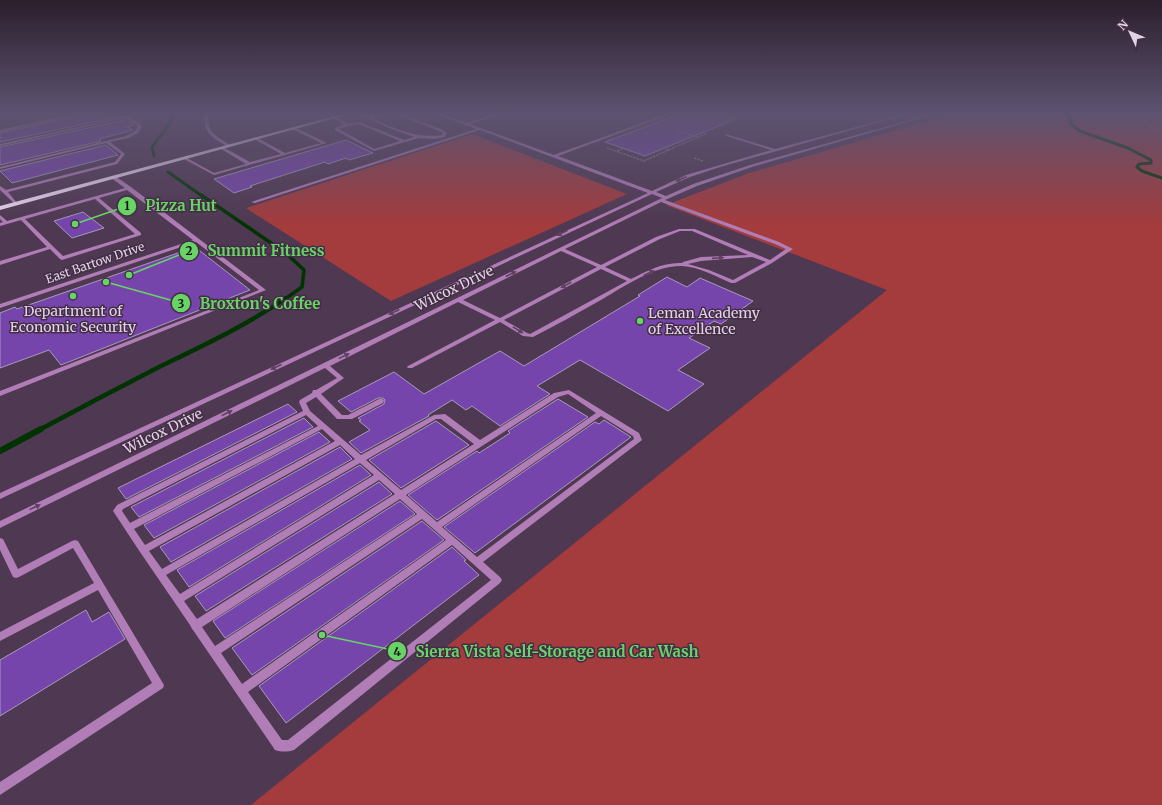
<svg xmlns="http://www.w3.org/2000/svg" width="1162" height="805" viewBox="0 0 1162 805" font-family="Merriweather,serif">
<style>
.green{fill:#a43b3c}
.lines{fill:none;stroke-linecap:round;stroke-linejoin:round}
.stream-far3{stroke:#030;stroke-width:3}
.stream-far2{stroke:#030;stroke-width:3.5}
.stream-far1{stroke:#030;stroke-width:4.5}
.stream{stroke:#030;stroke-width:6}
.building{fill:#7645ac;stroke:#a89abd}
.path{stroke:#877489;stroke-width:1.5;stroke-dasharray:2.5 1;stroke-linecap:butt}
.minor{fill:#b07db6;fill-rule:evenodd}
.major{fill:#f0dbf2;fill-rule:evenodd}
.oneway{fill:#5f4162}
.poi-dot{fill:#68d465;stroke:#442d46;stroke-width:1.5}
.labels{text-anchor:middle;stroke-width:3;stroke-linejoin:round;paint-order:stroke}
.far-street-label{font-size:12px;fill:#e1d3e3;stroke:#442d46}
.street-label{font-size:14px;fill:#e1d3e3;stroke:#442d46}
.poi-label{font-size:14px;fill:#e1d3e3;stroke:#442d46}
.leader{fill:none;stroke:#68d465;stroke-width:1.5}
.callout-dot{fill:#68d465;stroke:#442d46;stroke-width:1.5}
.mark-label{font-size:12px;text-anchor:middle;font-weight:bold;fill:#111}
.callout-label{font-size:15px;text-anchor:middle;font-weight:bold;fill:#68d465;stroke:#442d46;stroke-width:3;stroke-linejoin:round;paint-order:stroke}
</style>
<rect width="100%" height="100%" fill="#4f3851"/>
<path class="green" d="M951,114H1162V805H251L887,290L666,205L749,173Z
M472,134L627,194L391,301L246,208Z"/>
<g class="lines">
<path class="stream-far3" d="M1066,114L1069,116L1071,124L1080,131L1128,148L1151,160V163L1139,164L1137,167L1142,171L1162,178
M154,156L152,147L170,123L172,114
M168,172L202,196"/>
<path class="stream-far2" d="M201,195L287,254L304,270L302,287L285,299"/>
<path class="stream-far1" d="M39,430C80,408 120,387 161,366C204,345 247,325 286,298"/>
<path class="stream" d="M0,451L41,429"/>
</g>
<path class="building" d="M85,114H117L121,116L0,142V133Z
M679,114H716L736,119L645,156L605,142Z
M125,120L134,125L127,127L133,130L99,139L101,141L0,165V147Z
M346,140L373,153L349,160L346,158L328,164L325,162L250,186L252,187L234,193L214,179Z
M106,145L118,155L12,183L0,171Z
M83,212L104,228L72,238L54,221Z
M195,247L250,290L61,365L49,350L0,368V313L15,307L17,309Z
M667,277L687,287L700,278L753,301L721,324L714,321L689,338L710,348L678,370L704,384L668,411L580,360L537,386L550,394L500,426L472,406L466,410L452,400L428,415L429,416L361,453L349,442L370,430L359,421L361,420L358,418L384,404L385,400L383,398H378L351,412L338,401L394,372L424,394L500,351L524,366L640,296L638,295Z
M558,399L588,417L437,520L408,495L477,451L479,453L510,433L508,431Z
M288,404L297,412L126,499L118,488Z
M304,418L313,427L139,517L131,507Z
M604,420L631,437L475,553L444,527L595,422L599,424Z
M436,421L469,445L401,488L369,460Z
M319,432L330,442L154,538L144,525Z
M340,447L352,459L171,562L160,547Z
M360,465L371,475L189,587L177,570Z
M379,482L392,494L206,611L195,596Z
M400,501L415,514L225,638L213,621Z
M422,521L444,540L252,675L232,648Z
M452,547L466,560L464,561L479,575L286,723L259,686Z
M86,610L92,622L109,612L125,639L0,716V660Z"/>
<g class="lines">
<path class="path" d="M1123,114L1129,115
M1130,114L1129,115L1162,132
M678,131L697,137
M607,148L644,161L707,133
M663,148L669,150
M617,151L624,148
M694,158L703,161"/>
<path class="minor" d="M74,114H79L0,132V130Z
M137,114H142L129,118L136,121L142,126L138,133L128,138L110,142L125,154L117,164L8,192L17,203L15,204L0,190V186L6,190L115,162L121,154L106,143L0,169V167L126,136L135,131L138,126L125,118L0,146V144Z
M205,114H208C207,133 216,136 230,145V147H228C213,138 202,133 205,114Z
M327,114H331L348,124L360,122L404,140L414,137L389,128L358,114H362L368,116L382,114V115L371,118C394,128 417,139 442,135L443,133L439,131L396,114H400L441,129L447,133L445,137L434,139L419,138L374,151L335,130V128L344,125ZM359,124L400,141L374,149L339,129L348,126Z
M438,114H441L467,123L496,114H499V115L470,124L554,155L666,114H669V115L558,156L652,191L686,175L771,150L726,136V134L775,149L904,114H908L720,167L690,177L656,192L666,196L693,184L750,165L931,114H935L752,167L697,186L665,200L779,242L793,249L772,263L735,283H731C715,276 699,267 682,266C655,265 623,287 601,300C578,313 556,325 533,337L523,336L500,322L412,368H408L407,367L408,366L495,320L458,302L330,366L344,378L321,394L342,415H348L379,399H383L384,401L383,403L352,419H337L316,397L306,403L310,411L361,455L434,415L445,414L480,440L554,393L569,390L639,433L642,440L483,562L500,577L502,580L500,583L294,750C288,752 281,752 275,750L193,630L192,629L190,625L140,552L113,511L117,505L303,411L299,402L300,400L312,393L313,390H316L337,378L325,368L0,528V521L662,198L652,194L0,499V493L648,193L480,130L255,203L251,202L476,129L438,115ZM661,202L775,244L786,249L770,260L695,229H679L656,237L601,265L565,249ZM680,231H692L748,255L701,257L683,262L682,263C663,262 647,271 631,279L605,267L660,239ZM561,251L597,267L500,318L463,300ZM752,257L766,262L733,280L709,270L688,264L701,261ZM601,269L627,281L530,334L527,333L504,320ZM568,394L596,413L437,522L406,495L558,397ZM306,415L318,426L130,523L122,511L123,509ZM601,416L633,436L634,439L477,557L442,527ZM436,419H441L474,444L401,490L366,460ZM322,429L335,441L145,545L134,529ZM340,445L355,459L162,569L149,551ZM360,463L374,475L180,594L166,575ZM379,480L395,494L197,619L184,601ZM400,499L417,514L215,646L202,627ZM422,519L446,540L242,684L221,653ZM452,545L491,580L288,740H282L248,692Z
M292,127H294L327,143L214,175L182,158L185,157L214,173L246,164L221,149V147H223L250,162L281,154L254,139V137H256L285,153L321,143L292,129Z
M111,176H115L131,187L266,290L0,396V391L259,290L196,242L0,308V304L193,240L127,190L99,198L141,233V235L62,260L60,259L50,249L0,265V261L47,247L21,220L0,226V223L3,222L0,219V215L7,221L125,188L111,178ZM95,199L135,234L63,256L25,219Z
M0,538L3,539L18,569L72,541L75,540L78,541L164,685L163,688L0,795V782L152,683L98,590L0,641V632L94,583L73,548L19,577L16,578L13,577L0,550Z"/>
<path class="major" d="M343,114H350L0,210V206Z"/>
</g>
<defs><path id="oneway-solid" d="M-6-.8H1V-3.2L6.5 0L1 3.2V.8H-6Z"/></defs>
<g class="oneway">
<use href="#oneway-solid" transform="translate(681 179) rotate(157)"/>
<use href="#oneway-solid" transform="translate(562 233) rotate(155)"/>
<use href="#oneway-solid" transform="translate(718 258) rotate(-4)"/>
<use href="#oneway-solid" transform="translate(649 273) rotate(-25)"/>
<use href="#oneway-solid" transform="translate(511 274) rotate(-26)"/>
<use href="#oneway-solid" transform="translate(566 285) rotate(152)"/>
<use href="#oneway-solid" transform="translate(394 312) rotate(155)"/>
<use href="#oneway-solid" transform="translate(518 330) rotate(31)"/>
<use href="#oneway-solid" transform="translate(344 356) rotate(-26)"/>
<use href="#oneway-solid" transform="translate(276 367) rotate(155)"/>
<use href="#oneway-solid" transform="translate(227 413) rotate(-26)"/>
<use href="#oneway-solid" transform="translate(35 507) rotate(-26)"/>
</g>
<linearGradient id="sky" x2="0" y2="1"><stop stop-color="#2b1f2d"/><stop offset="0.5" stop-color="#5d5370"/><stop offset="1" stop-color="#5d5370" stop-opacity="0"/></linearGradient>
<rect width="1162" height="226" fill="url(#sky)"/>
<g class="poi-dot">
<circle cx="73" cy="296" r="4"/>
<circle cx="640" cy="321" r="4"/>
</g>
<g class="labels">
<g class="far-street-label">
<text transform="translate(95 263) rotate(-19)" y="4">East Bartow Drive</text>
</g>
<g class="street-label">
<text transform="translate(454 288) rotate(-26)" y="5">Wilcox Drive</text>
<text transform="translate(163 431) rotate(-26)" y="5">Wilcox Drive</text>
</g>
<g class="poi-label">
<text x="73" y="316">Department of<tspan x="73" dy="16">Economic Security</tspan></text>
<text x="648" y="318" text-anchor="start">Leman Academy<tspan x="648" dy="16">of Excellence</tspan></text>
</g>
</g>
<path class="leader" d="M75 224L127 206M129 275L189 251M106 282L181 303M322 635L397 651"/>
<g class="callout-dot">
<circle cx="75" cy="224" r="4"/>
<circle cx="129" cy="275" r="4"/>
<circle cx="106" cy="282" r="4"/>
<circle cx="322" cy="635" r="4"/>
<circle cx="127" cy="206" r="10"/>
<circle cx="189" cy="251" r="10"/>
<circle cx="181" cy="303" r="10"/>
<circle cx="397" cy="651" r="10"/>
</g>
<g class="mark-label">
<text x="127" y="210">1</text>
<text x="189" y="255">2</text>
<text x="181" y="308">3</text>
<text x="397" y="656">4</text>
</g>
<g class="callout-label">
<text x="181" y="211">Pizza Hut</text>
<text x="266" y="256">Summit Fitness</text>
<text x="260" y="309">Broxton's Coffee</text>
<text x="557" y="657">Sierra Vista Self-Storage and Car Wash</text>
</g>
<g transform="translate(1130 32) rotate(314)" stroke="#442d46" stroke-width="3" paint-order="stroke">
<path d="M0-3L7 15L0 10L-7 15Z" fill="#e1d3e3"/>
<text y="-6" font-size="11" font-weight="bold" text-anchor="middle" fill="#e1d3e3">N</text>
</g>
</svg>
